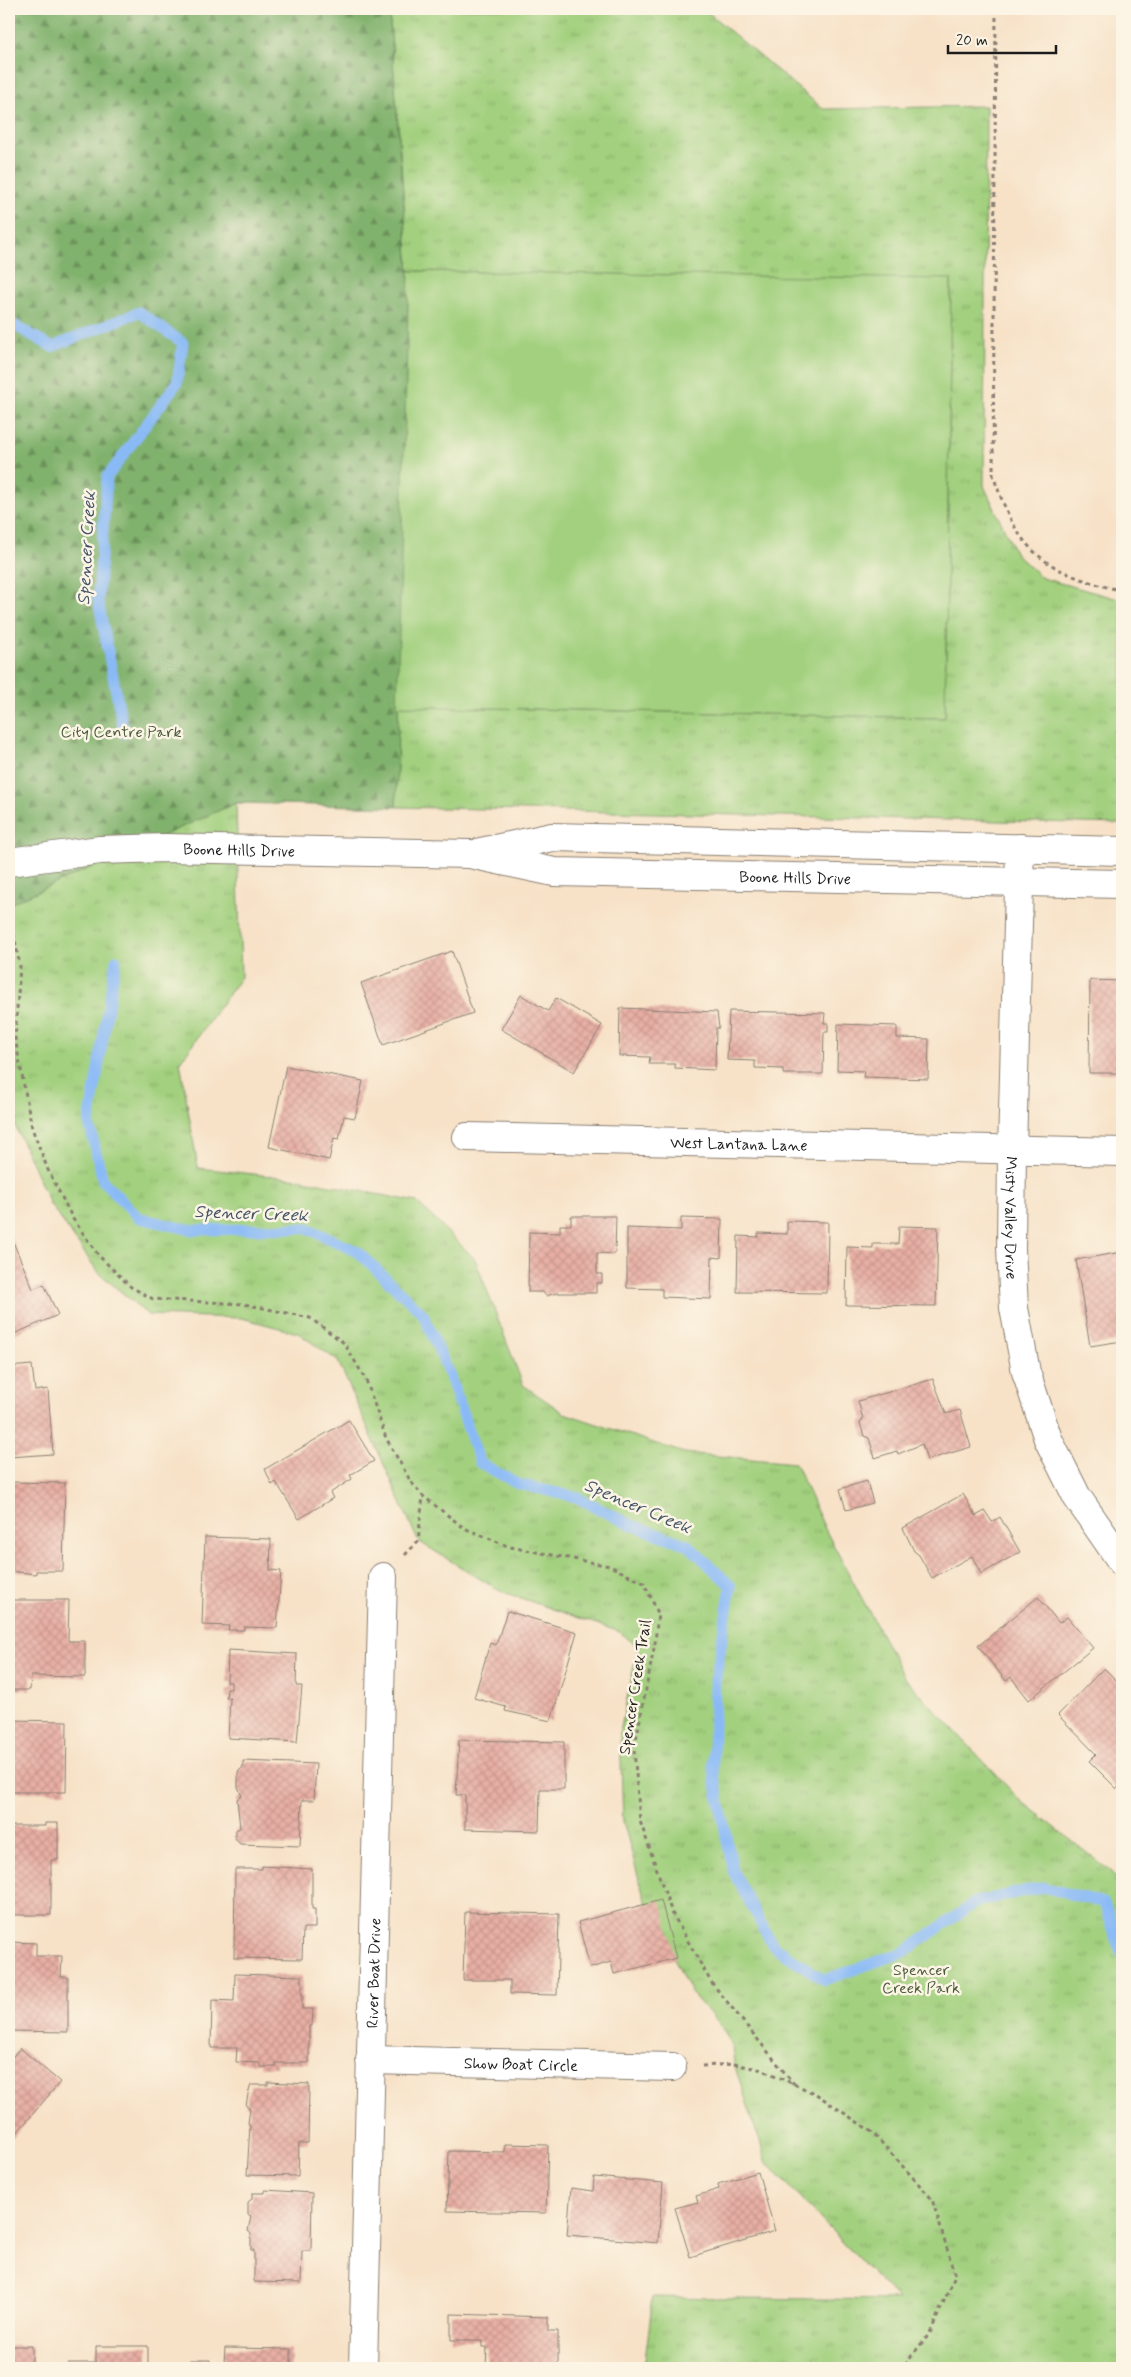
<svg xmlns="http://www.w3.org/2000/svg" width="1131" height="2377" viewBox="0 0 1131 2377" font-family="Mynerve,sans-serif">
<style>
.grass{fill:url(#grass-tufts);stroke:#5f764d}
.forest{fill:url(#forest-firs);stroke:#4e6744}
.pitch{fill:#a2d07e;stroke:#5f764d}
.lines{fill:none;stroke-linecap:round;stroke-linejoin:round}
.stream{stroke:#8abaf6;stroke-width:11}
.building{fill:url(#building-cross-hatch)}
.minor-casing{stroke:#8a7f72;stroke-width:30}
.path{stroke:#8a7f72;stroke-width:3;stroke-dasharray:4 4;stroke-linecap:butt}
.minor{stroke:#fff;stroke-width:28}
.labels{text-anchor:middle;stroke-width:5;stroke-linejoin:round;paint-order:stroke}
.park-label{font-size:16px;fill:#4b5b3e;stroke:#fcf5e5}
.street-label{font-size:16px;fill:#1c1c1c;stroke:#fcf5e5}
.water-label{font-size:18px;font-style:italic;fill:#425368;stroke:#fcf5e5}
</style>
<defs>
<pattern id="grass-tufts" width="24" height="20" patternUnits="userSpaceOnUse" patternTransform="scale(1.25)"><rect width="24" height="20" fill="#a2d07e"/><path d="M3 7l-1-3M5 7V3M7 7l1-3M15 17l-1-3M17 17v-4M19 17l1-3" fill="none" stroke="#8bb26c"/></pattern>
<pattern id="forest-firs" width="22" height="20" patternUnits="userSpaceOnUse" patternTransform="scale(1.25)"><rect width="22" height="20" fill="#81b26d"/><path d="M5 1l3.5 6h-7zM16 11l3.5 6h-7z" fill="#699059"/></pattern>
<pattern id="building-cross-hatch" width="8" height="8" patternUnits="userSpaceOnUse" patternTransform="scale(1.25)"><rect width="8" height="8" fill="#e8afa4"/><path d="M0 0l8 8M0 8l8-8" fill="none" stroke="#c6968d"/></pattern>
</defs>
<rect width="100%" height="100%" fill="#fcf5e5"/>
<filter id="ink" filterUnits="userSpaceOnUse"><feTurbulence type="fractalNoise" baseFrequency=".02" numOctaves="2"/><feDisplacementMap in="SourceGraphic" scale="10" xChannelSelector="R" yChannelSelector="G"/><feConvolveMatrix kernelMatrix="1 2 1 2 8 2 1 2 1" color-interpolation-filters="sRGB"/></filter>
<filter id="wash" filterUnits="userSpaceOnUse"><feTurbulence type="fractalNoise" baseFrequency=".0096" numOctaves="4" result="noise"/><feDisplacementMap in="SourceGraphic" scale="20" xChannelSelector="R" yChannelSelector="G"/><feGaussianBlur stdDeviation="1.12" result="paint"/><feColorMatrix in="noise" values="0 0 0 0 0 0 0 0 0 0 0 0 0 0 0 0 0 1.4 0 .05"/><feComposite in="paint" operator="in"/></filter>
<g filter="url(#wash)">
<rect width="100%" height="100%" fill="#f7e2c8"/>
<path class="grass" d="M9,9L236,803L241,977L180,1062L198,1168L299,1179L417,1202L475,1259L523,1385L564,1413L684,1453L795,1463L826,1531L904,1677L1019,1799L1111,1872L1122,1887V2368H644L653,2297L898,2300L767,2163L734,2064L732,2046L719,2023L691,1993L644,1897L623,1821L620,1732L638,1647L620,1632L500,1591L418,1541L338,1361L298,1333L242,1318L148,1315L98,1272L50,1204L9,1112Z
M389,9H704L823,109L986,106L984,486L1016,554L1042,578L1122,600V824L396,807L397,706L945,718L951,280L409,271Z"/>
<path class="forest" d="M9,9H389L409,271L396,807L236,803L9,904Z"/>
<path class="pitch" d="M409,271L951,279L945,718L397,706Z"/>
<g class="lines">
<path class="stream" d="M9,322L52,347L139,312L183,343L177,383L107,477L98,600L124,733
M116,960L89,1123L103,1181L139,1218L191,1230L307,1228L358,1252L423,1314L449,1374L480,1463L518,1484L576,1497L629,1524L688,1545L731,1586L715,1682L713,1769L733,1871L773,1946L824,1980L904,1952L976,1902L1043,1887L1104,1903L1122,1956"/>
</g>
<g id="blocks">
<path class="building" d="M452,951L473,1013L383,1045L361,983Z
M1090,980L1122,981V1083H1119V1073H1089Z
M521,995L548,1011L556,998L602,1025L574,1072L501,1029Z
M620,1008L717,1012L719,1028H716L715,1070L675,1068V1064H649L650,1057L619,1056Z
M729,1011L825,1013L824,1023H828V1032H824L823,1074H783V1069L755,1068V1061L727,1060Z
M838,1024L897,1026V1038L929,1039L928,1079L863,1077L864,1071L837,1070Z
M286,1066L363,1081L355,1118L344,1116L339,1139L334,1138L329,1160L269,1147Z
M571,1216H616L615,1254L597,1253V1274H602V1283H596V1293H557L546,1296L543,1292H528L529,1232L560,1233V1225H571Z
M681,1218L722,1219L721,1258L712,1257L711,1299L662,1297V1289L627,1288V1228L681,1230Z
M787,1221L828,1222L827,1293L737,1292L738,1236L758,1237V1233L787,1234Z
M899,1226L938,1227L936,1306L846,1305L847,1247L873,1248V1244H898Z
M11,1237L33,1289L44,1284L58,1315L9,1336V1238Z
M1122,1252V1341L1090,1346L1076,1260Z
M32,1365L35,1391L48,1389L53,1454L9,1457V1367Z
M933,1379L946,1414L960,1410L971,1447L927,1460L922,1444L898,1454L897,1451L875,1458L869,1438L864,1436L860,1423L863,1419L858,1401Z
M349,1420L374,1461L350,1475L352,1479L330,1493L333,1498L299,1519L276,1482L272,1485L265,1469Z
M867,1481L873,1503L846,1510L840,1489Z
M9,1482L65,1483L63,1571H36V1574L9,1571Z
M963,1494L976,1516L985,1511L992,1522L1000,1517L1020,1552L981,1574L972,1556L932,1578L919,1555L914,1551L903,1528Z
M205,1537L271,1539L270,1570L281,1571L277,1628L244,1627V1630H228L229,1626L202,1625Z
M1038,1597L1059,1623L1067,1617L1093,1648L1029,1700L1011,1677L1006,1681L978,1646Z
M9,1600H69L68,1641H85V1677L31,1676L30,1690H9Z
M507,1611L577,1632L551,1721L505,1711L506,1707L474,1698L490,1643L496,1645Z
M228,1650L297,1654L296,1686H302L297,1742L228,1738L230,1698H226L227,1689H231V1682H227Z
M1104,1668L1122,1686V1783L1117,1789L1089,1761L1096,1754L1058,1715Z
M9,1720L67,1721L66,1792H9Z
M459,1740L564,1742V1789H540L539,1831L465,1829V1795H456Z
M243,1761L316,1764L314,1800H302L300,1846L240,1844L235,1838V1830L240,1828L237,1799L242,1796L238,1787V1772L243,1767Z
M45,1823H58V1860H51V1915H9V1826H45Z
M262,1866L312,1869V1909H315V1928H303L302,1959L234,1958L235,1869H262Z
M661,1900L676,1958L614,1974L611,1962L590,1968L578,1922Z
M465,1912L559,1914L557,1995L510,1994V1980H463Z
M9,1942L36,1943V1956H62L61,1977H68V2032L9,2031Z
M235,1974L302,1976V2009H313L312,2026H309V2063H276V2067H260V2063L236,2062L237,2048H211L212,2000L234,2001Z
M20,2048L60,2082L9,2142V2061Z
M268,2082L309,2084L308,2143H299L298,2176L247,2175L250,2126L248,2123L250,2109L246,2106L248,2094L251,2085H268Z
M505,2144L548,2145L546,2213L447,2211L449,2151L505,2152Z
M758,2172L775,2231L690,2257L675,2208L698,2202L696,2196L719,2189L718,2184Z
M594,2177L663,2183L658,2243L567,2235L571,2188L593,2191Z
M265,2190L312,2193L311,2251H302L301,2283L254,2282V2250H251V2234L248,2231L251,2216L248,2215V2202L252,2199V2193H265Z
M451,2314L548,2317V2331H558V2368H486L487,2347H483V2340H451Z
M9,2346H32V2368H9Z
M96,2346H148V2366H167V2368H68V2363H96Z
M225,2348L291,2349V2368H190L191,2360H210V2364H224Z"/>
</g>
</g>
<g filter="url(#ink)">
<use href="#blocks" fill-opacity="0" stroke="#8a7f72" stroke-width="1"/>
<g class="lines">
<g class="minor-casing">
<g id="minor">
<path id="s1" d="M1020,848L1012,1150L1011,1249L1014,1308L1026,1372L1048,1439L1077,1497L1122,1562"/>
<path d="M481,852L552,837L1122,851"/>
<path id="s2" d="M9,862L100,850L166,848L470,854L554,872L1122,884"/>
<path id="s3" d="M467,1137L1122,1152"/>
<path id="s4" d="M370,2060L672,2067"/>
<path id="s5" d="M363,2368L383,1577"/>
</g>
</g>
<path class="path" d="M996,9L993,475C1011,528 1026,559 1081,579C1095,584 1108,588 1122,590
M9,910L20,966L15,1038L32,1128L48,1170L73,1219L99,1256L131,1287L153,1299L244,1304L310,1318L344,1343L366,1380L386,1438L411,1482L423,1496L464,1528L510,1547L610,1566L644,1583L658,1613L655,1643L634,1750L640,1821L672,1913L711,1982L794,2084
M405,1555L418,1541L423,1496
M702,2066L734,2064L763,2070L816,2094L872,2132L932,2199L955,2276L930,2333L902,2368"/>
<use href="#minor" class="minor"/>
</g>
</g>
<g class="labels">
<g class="park-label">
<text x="121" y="737">City Centre Park</text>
<text x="921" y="1975">Spencer<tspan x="921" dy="18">Creek Park</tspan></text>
</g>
<g class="street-label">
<text dy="6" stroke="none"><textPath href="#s2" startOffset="231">Boone Hills Drive</textPath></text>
<text dy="6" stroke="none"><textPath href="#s2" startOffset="789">Boone Hills Drive</textPath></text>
<text dy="6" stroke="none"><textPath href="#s3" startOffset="272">West Lantana Lane</textPath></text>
<text dy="6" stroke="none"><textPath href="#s1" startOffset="370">Misty Valley Drive</textPath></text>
<text transform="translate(634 1687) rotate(-81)" y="6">Spencer Creek Trail</text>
<text dy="6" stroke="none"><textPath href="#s5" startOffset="395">River Boat Drive</textPath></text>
<text dy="6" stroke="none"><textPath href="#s4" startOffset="151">Show Boat Circle</textPath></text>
</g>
<g class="water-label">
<text transform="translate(86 548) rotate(-87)" y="6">Spencer Creek</text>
<text transform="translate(251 1213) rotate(2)" y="6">Spencer Creek</text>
<text transform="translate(638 1506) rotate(23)" y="6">Spencer Creek</text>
</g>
</g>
<rect width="1131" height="2377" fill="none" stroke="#fcf5e5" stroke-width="30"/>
<path d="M948 45v8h108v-8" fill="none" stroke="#1c1c1c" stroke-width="2.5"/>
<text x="956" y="45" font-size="15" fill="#1c1c1c" stroke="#fcf5e5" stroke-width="4" paint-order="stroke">20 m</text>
</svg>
